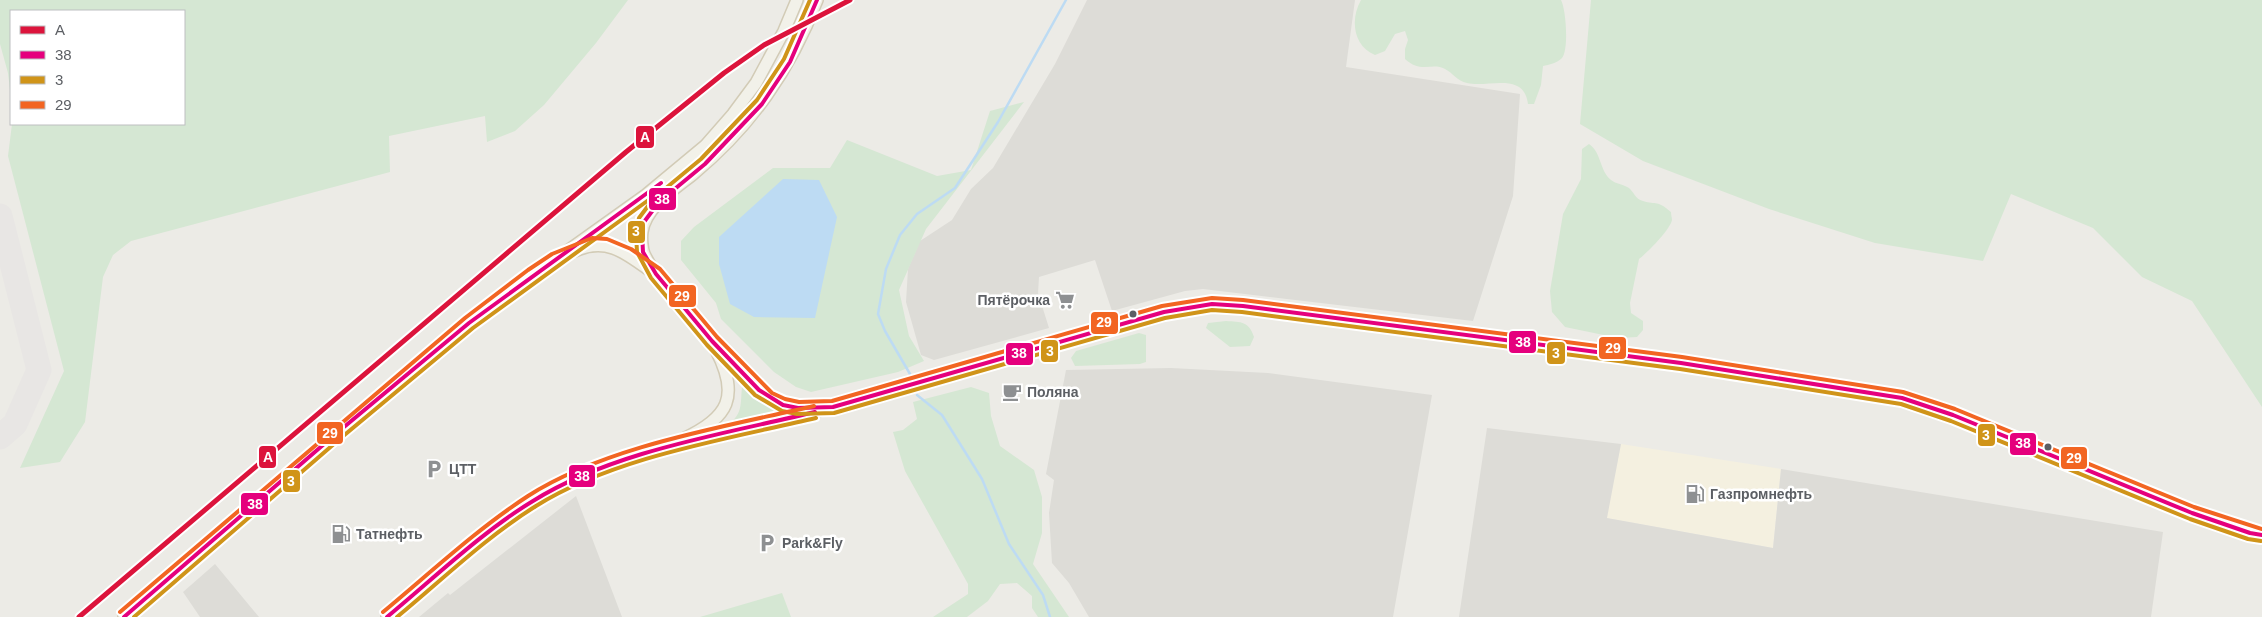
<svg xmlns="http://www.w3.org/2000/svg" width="2262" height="617" viewBox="0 0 2262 617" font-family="Arial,sans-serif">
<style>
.commercial{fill:#f4f0e0}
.industrial{fill:#dddcd7}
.green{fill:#d5e7d3}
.water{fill:#bddbf3}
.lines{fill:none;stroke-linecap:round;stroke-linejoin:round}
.stream{stroke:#bddbf3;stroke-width:2.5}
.taxiway{stroke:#e8e6e4;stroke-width:25}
.major-casing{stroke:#d2cbb6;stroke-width:14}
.major{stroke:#f2f1e9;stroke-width:11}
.bus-1-casing{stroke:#fff;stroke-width:8}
.bus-2-casing{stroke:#fff;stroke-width:8}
.bus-3-casing{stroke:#fff;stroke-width:8}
.bus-1{stroke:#e5007d;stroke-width:4}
.bus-2{stroke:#d09419;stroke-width:4}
.bus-3{stroke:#f26522;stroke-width:4}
.rail-1-casing{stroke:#fff;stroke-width:9}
.rail-1{stroke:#dc143c;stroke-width:5}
.bus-dot{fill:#5c5f64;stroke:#fff;stroke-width:2}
.labels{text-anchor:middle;stroke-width:5;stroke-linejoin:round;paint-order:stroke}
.poi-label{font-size:14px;font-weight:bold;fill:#5c5f64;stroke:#fff;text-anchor:start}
.line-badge{stroke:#fff;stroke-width:2}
.badge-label{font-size:14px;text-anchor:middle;font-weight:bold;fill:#fff}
</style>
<rect width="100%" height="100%" fill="#ecebe6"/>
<path class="commercial" d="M1621,444L1781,469L1773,548L1606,518Z"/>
<path class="industrial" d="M1087,0H1355L1346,67L1520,94L1513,196L1473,321L1203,289L1185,291L1112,311L1095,260L1039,277L1038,293L1049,328L934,360L921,355L906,302L908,269L920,241L952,220L971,189L993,168L1055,64Z
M1171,368L1268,373L1432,395L1393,617H1089L1069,583L1052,563L1049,513L1054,480L1046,474L1066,370Z
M1487,428L1621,444L1607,518L1773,548L1781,469L2163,532L2151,617H1459Z
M576,496L622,617H419L448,593L450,595Z
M215,564L259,617H200L183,592Z"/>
<path class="green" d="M0,0H628L596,43L544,105L515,131L487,142L485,116L389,136L390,172L131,241L113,255L103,277L85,422L60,462L20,468L64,371L8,156L12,124H184V11H11V98L8,73L0,44Z
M1361,0H1561C1566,9 1569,50 1562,58C1557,63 1549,65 1543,66L1541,85L1534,104H1528C1524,71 1488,88 1467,83C1457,81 1453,73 1445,69C1432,62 1421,74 1405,59V49L1408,40L1405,31L1395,34L1385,51L1375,55C1353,46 1350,19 1361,0Z
M1591,0H2262V407L2192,301L2142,277L2093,228L2011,194L1983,261L1875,243L1769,209L1643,161L1580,124Z
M1024,102L926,229L899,290L909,336L924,361L898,372L811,392L796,387L774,372L721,319L716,303L681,260V241L694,227L773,168H830L847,140L937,176L971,170L990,111Z
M1589,144C1602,153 1599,170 1611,180C1616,184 1623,184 1629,188C1634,192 1635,199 1643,201C1657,205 1657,200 1671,212C1671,215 1672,218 1672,220C1670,230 1647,253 1639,259L1630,303L1631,313L1643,321V330L1637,337L1618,338L1565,327L1552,312L1550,291L1563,214L1581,179L1582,149Z
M1226,321C1241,322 1249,321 1254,337L1250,346L1230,347L1206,328L1208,323Z
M1139,333L1146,335V362L1140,364L1075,366L1071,358L1076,351Z
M743,382L747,384L764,402L784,414L726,429V425C746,415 739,398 743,382Z
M971,387L989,393L991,416L1000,446L1034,470L1042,497V533L1033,564L1069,617H1038L1032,608V596L1017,583L1000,584L988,601L967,617H933L968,594V584L905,471L893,432L903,430L917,419L913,402Z
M782,593L791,617H700Z"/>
<path class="water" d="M783,179L819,180L837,217L815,318L754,317L730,304L719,264V237Z"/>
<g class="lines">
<path class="stream" d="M910,374L885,331L878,314L886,269L900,235L917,214L955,188L998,122L1066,0
M917,395L942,415L982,479L1009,544L1043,595L1050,617"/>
<path class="taxiway" d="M0,216L39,370L15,424L0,437"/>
<g class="major-casing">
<path id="major" d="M575,251C607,236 627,254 652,272
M811,408C767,409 742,373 714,344C693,322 657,281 644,254C642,249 641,238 642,232C645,207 676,188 693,174C751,126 790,70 817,0
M683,439C729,418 740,396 716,350
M124,617L469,323L531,275L555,260L646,195L705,146L733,114L756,83L784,31L797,0
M387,617L496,527L532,501L587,473L664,448L717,437L833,407L1164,312L1212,304L1243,306L1681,363L1902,398L1953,415L2192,513L2250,533L2262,535"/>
</g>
<use href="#major" class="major"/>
<g class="bus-1-casing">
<path id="bus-1" d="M817,0L790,62L762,104L705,164L659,202L644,222L642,233L643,252L656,274L712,341L759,390L783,405L798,408L833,407L1164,312L1212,304L1243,306L1681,363L1902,398L1953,415L2192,513L2250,533L2262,535
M124,617L338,432L469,323L661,183
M387,617C433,579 483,531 533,501C613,451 724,434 815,412"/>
</g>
<g class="bus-2-casing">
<path id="bus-2" d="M810,0L784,59L757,100L701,159L654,198L639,218L636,233L637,252L651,278L707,345L755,395L782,411L797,414L834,413L1165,318L1212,310L1242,312L1680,369L1901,404L1951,421L2190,519L2248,539L2261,541
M134,617L342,437L473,328L665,188
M397,617C442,580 486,537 536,506C614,457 727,439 816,418"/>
</g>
<g class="bus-3-casing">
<path id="bus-3" d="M120,612L465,318L528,270L552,254L592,238L607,239L631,249L660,269L717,337L772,393L785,399L799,402L832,401L1162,306L1212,298L1243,300L1682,357L1903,392L1955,409L2194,507L2262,529
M383,612C430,573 477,529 528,496C606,446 724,427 814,406"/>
</g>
<use href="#bus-1" class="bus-1"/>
<use href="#bus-2" class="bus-2"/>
<use href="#bus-3" class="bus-3"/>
<g class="rail-1-casing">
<path id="rail-1" d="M79,617L626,152L724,73L764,45L850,0"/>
</g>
<use href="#rail-1" class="rail-1"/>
</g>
<defs>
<g id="supermarket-bare" transform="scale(1.5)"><path d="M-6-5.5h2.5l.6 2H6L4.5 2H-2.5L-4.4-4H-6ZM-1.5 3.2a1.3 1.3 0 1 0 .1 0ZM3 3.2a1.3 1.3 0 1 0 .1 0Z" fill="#8e9092" stroke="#fff" stroke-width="2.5" paint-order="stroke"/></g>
<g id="cafe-bare" transform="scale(1.5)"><path d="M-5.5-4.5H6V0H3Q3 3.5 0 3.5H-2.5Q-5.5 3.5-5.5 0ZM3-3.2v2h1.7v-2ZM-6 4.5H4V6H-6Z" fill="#8e9092" stroke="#fff" stroke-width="2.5" paint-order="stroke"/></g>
<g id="parking-bare" transform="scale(1.5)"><path d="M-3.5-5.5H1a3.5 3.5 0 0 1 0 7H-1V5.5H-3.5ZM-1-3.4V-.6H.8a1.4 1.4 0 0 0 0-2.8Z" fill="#8e9092" stroke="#fff" stroke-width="2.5" paint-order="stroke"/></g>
<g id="fuel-bare" transform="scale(1.5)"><path d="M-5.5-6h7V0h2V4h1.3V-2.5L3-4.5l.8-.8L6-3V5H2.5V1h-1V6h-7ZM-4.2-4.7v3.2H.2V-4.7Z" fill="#8e9092" stroke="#fff" stroke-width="2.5" paint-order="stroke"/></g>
</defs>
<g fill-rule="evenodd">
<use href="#supermarket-bare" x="1065" y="300"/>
<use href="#cafe-bare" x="1012" y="392"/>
<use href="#parking-bare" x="434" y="469"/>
<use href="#fuel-bare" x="1695" y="494"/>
<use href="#fuel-bare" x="341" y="534"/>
<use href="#parking-bare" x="767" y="543"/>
</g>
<g class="bus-dot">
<circle cx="1133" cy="314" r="4.5"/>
<circle cx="2048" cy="447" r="4.5"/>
</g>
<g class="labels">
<g class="poi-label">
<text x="1050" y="305" text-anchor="end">Пятёрочка</text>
<text x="1027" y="397">Поляна</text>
<text x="449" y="474">ЦТТ</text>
<text x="1710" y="499">Газпромнефть</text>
<text x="356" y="539">Татнефть</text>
<text x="782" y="548">Park&amp;Fly</text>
</g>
</g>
<g class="line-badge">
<rect x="635" y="125" width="20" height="24" rx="5" fill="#dc143c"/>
<rect x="648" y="187" width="29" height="24" rx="5" fill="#e5007d"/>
<rect x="627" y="220" width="19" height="24" rx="5" fill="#d09419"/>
<rect x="668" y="284" width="29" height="24" rx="5" fill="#f26522"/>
<rect x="1090" y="311" width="29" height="24" rx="5" fill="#f26522"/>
<rect x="1508" y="330" width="29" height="24" rx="5" fill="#e5007d"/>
<rect x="1598" y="336" width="29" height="24" rx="5" fill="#f26522"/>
<rect x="1040" y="339" width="19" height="24" rx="5" fill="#d09419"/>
<rect x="1546" y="341" width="20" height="24" rx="5" fill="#d09419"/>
<rect x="1005" y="342" width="29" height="24" rx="5" fill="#e5007d"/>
<rect x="316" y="421" width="28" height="24" rx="5" fill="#f26522"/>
<rect x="1977" y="423" width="19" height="24" rx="5" fill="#d09419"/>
<rect x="2009" y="432" width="28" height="24" rx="5" fill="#e5007d"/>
<rect x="258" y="445" width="19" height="24" rx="5" fill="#dc143c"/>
<rect x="2060" y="446" width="28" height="24" rx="5" fill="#f26522"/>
<rect x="568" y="464" width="28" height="24" rx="5" fill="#e5007d"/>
<rect x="282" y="469" width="19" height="24" rx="5" fill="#d09419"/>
<rect x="240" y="492" width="29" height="24" rx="5" fill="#e5007d"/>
</g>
<g class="badge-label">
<text x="645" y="142">A</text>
<text x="662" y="204">38</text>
<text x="636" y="236">3</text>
<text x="682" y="301">29</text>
<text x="1104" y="327">29</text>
<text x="1523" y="347">38</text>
<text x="1613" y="353">29</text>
<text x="1050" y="356">3</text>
<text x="1556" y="358">3</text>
<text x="1019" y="358">38</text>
<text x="330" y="438">29</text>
<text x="1986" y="440">3</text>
<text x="2023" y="448">38</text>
<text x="268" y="462">A</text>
<text x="2074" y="463">29</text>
<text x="582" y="481">38</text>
<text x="291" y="486">3</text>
<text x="255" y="509">38</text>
</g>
<rect x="10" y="10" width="175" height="115" fill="#ffffff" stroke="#bebfc1"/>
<rect x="20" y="26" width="25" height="8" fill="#dc143c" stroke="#bebfc1"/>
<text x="55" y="35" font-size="15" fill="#5c5f64">A</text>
<rect x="20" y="51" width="25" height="8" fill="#e5007d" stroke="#bebfc1"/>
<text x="55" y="60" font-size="15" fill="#5c5f64">38</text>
<rect x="20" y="76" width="25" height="8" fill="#d09419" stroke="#bebfc1"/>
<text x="55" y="85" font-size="15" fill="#5c5f64">3</text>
<rect x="20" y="101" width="25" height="8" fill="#f26522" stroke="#bebfc1"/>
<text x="55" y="110" font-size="15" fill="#5c5f64">29</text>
</svg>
